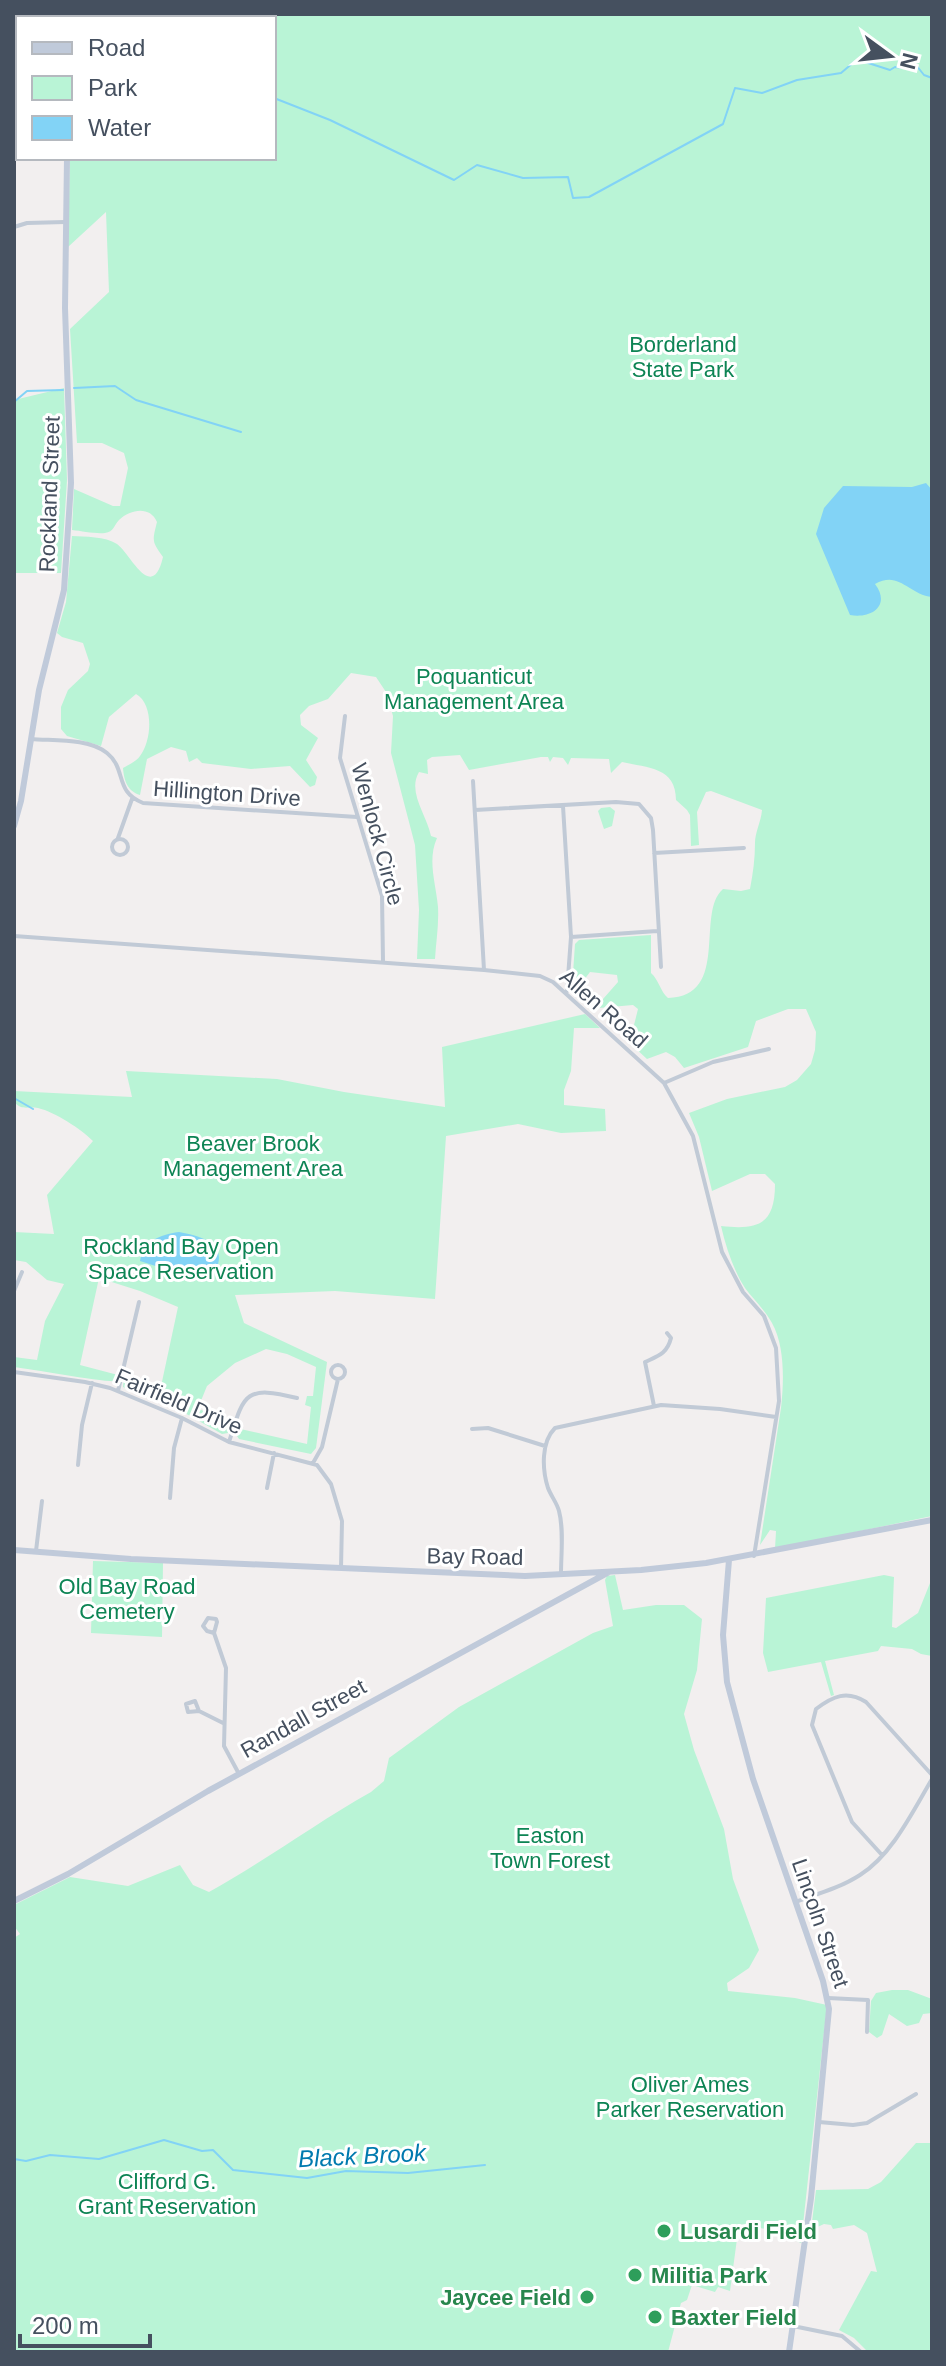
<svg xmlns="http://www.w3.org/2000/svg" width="946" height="2366" viewBox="0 0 946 2366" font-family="Arial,sans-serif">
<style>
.green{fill:#b9f4d6}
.water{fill:#82d3f6}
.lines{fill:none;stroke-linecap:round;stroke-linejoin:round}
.stream{stroke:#82d3f6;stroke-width:2}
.street{stroke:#c1cad6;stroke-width:4}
.secondary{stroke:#c0cada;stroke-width:6}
.leisure-dot{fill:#2e9e5b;stroke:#fff;stroke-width:3}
.labels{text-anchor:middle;stroke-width:6;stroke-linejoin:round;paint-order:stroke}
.park-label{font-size:22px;fill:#0d8454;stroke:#fff}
.street-label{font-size:22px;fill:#45505f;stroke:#fff}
.leisure-label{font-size:22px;font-weight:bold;fill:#27864d;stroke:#fff;text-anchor:start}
.water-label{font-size:24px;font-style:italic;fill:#017aaf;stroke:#fff}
</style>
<rect width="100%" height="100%" fill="#f2efef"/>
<path class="green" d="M223,14H932V1516L775,1549L776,1531L770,1530L760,1545L781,1408C784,1382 785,1346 772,1323C765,1310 754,1300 745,1288C734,1271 726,1248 721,1226C758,1230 775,1225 775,1184L765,1174H750L712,1191L699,1137L689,1113L727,1099L785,1087L797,1080L811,1064L815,1050L816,1032L806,1009H788L756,1021L748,1047L684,1068L675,1057L666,1052L647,1059L620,1034L634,1025L638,1009L633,1005L599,1008L603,999L618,982L617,975L590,972L577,989L572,988L575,944L579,940L651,935V973C659,980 660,991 668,998C731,996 695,913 723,889L741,891L750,889C753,873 755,859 755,843C755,832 761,822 762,810L711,791L706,792L697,812L699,845L691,846L690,815L687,810L676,800C676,767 648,768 622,762L611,773L609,759L571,758L568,765L563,758L553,757L550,762L548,757H541L469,770L460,755L432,757L427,760L428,774L419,772C407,792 427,815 431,836L437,838C427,860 436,884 438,907C439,925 436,942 435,959H417L419,910L415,845L391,753L393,716L386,692L376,677L351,673L328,699L309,706L300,715L301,725L318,738L306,760L317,777L315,785L310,787L290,766L251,769L202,763L197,758L189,762L186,751L171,747L147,759L140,795C127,791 124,780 123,768C128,765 137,761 140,756C152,741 154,704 136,694L109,717L101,746L67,736L61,729V707L68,690L88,671L90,664L83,643L62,637L57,633L66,602L72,536C85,537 105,536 117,544C130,553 152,604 163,557C152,541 152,542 157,522C150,506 131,509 119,520C114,525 114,532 105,533C95,534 82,531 72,530L74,489L113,506H120L128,468L124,453L102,443H77L70,329L109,292L106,212L68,247L70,158H274V18H223Z
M14,83H18V148L14,150Z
M64,388L67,480L61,573H14V400Z
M610,807L615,811L612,826L604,829L598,811L601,808Z
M585,1014L600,1028H574L571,1071L564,1090V1105L605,1109L606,1131L561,1133L518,1124L446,1136L435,1299L335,1291L235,1295L244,1323L327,1362L316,1448L311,1454L239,1439L235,1433L236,1428L307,1444L311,1407L305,1405L307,1396H313L316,1367L287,1354L266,1349L235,1363L207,1386L198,1408L231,1427L228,1433L222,1434L183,1412L123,1387L124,1377L160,1391L178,1307L140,1291L99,1278L80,1365L118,1375L116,1381C107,1383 31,1369 14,1367V1357L37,1360L45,1321L64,1284L47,1280L26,1262L14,1260V1232L54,1234L47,1195L93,1141C81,1129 55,1112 38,1108C27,1106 23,1111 14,1102V1091L132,1097L126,1071L277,1079L344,1092L445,1107L442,1047Z
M93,1561L163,1563L162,1637L91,1633Z
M615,1575L623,1610L656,1605H684L702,1619L697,1670L684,1714L694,1750L724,1829L733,1879L759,1950L749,1968L727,1983L728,1991L795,1998L827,2005L801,2243L771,2230L739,2224L730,2291L718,2287L715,2292L692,2285L687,2300L681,2303L668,2352H14V1938L20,1934L14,1926V1905L70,1877L128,1886L180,1865L193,1885L209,1892C265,1861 316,1823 371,1792L384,1781L389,1758L459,1707L593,1633L613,1626L605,1580L607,1576Z
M884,1575L894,1577L892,1627L896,1628L918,1613L932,1578V1656L921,1654L912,1649L881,1646L878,1651L825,1661L834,1695L831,1696L821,1662L768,1672L763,1653L766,1598Z
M892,1990H908L932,1999V2013L923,2014L919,2023L907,2026L889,2014L882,2035L877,2038L869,2032L871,2001L876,1993Z
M916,2143H932V2352H868L854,2338L839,2330L871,2271L877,2272L867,2233L854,2225L833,2229L831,2225L824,2224L811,2230L816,2190L868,2189L881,2182Z"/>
<path class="water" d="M926,483L932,490V597C908,594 899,570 875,584C891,605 872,619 850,615L816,534L824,508L843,486L912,487Z
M179,1232C205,1237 232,1245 212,1277L199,1280L140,1261C144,1241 159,1235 179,1232Z"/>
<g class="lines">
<path class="stream" d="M274,98L330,120L454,180L477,165L523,178L568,177L573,198L589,197L723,124L735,88L762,93L797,80L841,73L854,62L862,61L890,70L895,67L904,68L916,65L924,75L932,78
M14,138L18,137
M74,388L115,386L136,400L241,432
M14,402L27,391L63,390
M14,1098L33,1109
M14,2159L26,2161L50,2155L99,2159L164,2140L202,2151L213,2150L233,2170L307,2178L346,2171L408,2173L485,2165"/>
<path class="street" d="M14,78H18
M14,227L27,223L65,222
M345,716L340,758L382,896L383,961
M31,739C54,741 88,738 107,753C127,769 114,792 143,803L357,817
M473,781L484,970
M563,806L571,937L567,991
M475,810L616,802L639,804L651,818L653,830L661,967
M118,838L132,799
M112 847a8 8 0 1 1 16 0a8 8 0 1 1-16 0Z
M654,853L744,848
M14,936L484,970L540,976L553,982L664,1083L693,1136L722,1252L743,1292L764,1316L776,1348L779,1401L754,1556
M571,937L657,931
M664,1083L713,1062L769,1049
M14,1291L22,1272
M331 1372a7 7 0 1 1 14 0a7 7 0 1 1-14 0Z
M14,1372L85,1382L110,1388L182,1418L229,1442L317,1465L331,1484L342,1521L341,1568
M118,1391L139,1302
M654,1406L645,1362C658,1356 667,1354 671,1338L667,1333
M472,1429L488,1428L545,1446
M229,1442C244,1394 244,1385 297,1398
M313,1463L322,1447L338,1379
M78,1465L82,1425L92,1383
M267,1488L274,1453
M170,1498L174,1448L182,1418
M36,1551L42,1501
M561,1574C561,1554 564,1530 559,1511C557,1503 551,1496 548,1488C542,1469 541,1442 555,1428L661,1405L720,1409L776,1417
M214,1633L217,1622L216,1619L208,1618L203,1626L207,1631L214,1633L226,1668L224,1746L239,1774
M14,1659V1678
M199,1711L188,1712L186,1704L195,1701L199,1711L223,1723
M882,1855L852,1822L812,1725L816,1709C833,1696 847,1690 866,1702L932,1775
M795,1902C817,1894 840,1888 860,1875C892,1855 913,1811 932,1779
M828,1998L868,2000L867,2032
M819,2122L853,2125L867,2123L916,2094
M793,2326L842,2336L861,2352"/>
<path class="secondary" d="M69,18V14
M14,826L21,801L39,690L64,590L71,483L65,308L67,158
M14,1550L131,1559L525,1576L641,1570L706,1563L932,1520
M729,1560L723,1635L727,1682L753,1779L823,1981L829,2009L811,2198L789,2352
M14,1901L68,1874L208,1791L609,1572"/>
</g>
<g class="leisure-dot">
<circle cx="664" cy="2231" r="8"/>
<circle cx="635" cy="2275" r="8"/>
<circle cx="587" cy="2297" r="8"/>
<circle cx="655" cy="2317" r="8"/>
</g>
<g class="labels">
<g class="park-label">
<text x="683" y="352">Borderland<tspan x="683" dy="25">State Park</tspan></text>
<text x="474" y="684">Poquanticut<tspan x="474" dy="25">Management Area</tspan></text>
<text x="253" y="1151">Beaver Brook<tspan x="253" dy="25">Management Area</tspan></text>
<text x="181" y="1254">Rockland Bay Open<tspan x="181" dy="25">Space Reservation</tspan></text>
<text x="127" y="1594">Old Bay Road<tspan x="127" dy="25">Cemetery</tspan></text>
<text x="550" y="1843">Easton<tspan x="550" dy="25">Town Forest</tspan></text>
<text x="690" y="2092">Oliver Ames<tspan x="690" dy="25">Parker Reservation</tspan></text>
<text x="167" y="2189">Clifford G.<tspan x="167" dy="25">Grant Reservation</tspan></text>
</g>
<g class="street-label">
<text transform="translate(49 494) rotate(-88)" y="8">Rockland Street</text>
<text transform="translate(227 793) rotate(4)" y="8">Hillington Drive</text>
<text transform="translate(378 834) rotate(75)" y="8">Wenlock Circle</text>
<text transform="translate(604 1008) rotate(41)" y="8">Allen Road</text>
<text transform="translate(179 1401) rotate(23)" y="8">Fairfield Drive</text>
<text transform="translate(475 1556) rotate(1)" y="8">Bay Road</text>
<text transform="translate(303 1718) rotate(-29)" y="8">Randall Street</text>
<text transform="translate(821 1923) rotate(71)" y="8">Lincoln Street</text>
</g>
<g class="leisure-label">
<text x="680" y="2239">Lusardi Field</text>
<text x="651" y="2283">Militia Park</text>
<text x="571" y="2305" text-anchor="end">Jaycee Field</text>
<text x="671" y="2325">Baxter Field</text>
</g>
<g class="water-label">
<text transform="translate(362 2156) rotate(-3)" y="8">Black Brook</text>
</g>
</g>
<rect width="946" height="2366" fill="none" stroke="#45505f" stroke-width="32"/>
<rect x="16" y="16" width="260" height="144" fill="#ffffff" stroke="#b5b9bf" stroke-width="2"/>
<rect x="32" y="42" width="40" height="12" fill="#c0cada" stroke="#b5b9bf" stroke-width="2"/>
<text x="88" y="56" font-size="24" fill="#45505f">Road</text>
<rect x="32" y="76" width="40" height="24" fill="#b9f4d6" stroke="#b5b9bf" stroke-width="2"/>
<text x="88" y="96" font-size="24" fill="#45505f">Park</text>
<rect x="32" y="116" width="40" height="24" fill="#82d3f6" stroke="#b5b9bf" stroke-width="2"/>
<text x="88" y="136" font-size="24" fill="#45505f">Water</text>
<g transform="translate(890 56) rotate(105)" stroke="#ffffff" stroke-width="6" paint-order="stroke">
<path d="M0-6L14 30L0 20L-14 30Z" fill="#45505f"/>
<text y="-12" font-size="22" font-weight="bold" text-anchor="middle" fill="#45505f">N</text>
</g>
<path d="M20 2334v12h130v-12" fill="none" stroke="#45505f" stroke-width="4"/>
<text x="32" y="2334" font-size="24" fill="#45505f" stroke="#ffffff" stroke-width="6" paint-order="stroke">200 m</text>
</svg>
